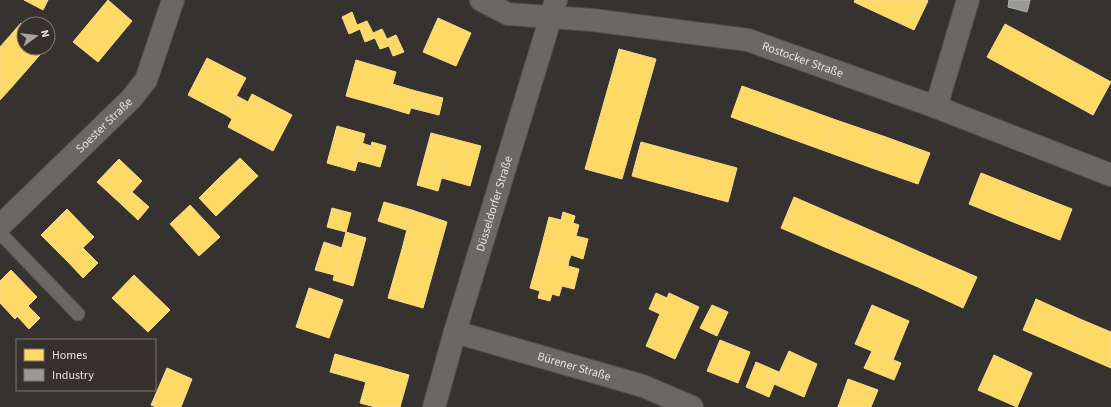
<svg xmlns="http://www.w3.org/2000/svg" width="1111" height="407" viewBox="0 0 1111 407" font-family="'Source Sans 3',sans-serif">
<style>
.homes{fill:#ffd966;stroke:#f7db8a}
.industry{fill:#999;stroke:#b0afae}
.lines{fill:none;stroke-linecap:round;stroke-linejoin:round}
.service-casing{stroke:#514e4c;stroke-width:15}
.minor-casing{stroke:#514e4c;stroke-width:24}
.service{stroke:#6a6866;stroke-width:13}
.minor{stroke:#6a6866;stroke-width:22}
.labels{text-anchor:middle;stroke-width:4;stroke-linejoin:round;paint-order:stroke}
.street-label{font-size:12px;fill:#e5e1df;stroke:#37312e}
</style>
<rect width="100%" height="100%" fill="#353230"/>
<path class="homes" d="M24,0H48L43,10Z
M108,0L132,21L98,62L73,42Z
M855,0H927L928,1L914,30L854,2Z
M352,12L357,25L367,21L373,33L382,29L387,39L396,35L404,52L393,56L389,46L380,49L375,38L365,42L360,29L349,34L342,17Z
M438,18L471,33L456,66L423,52Z
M21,23L24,26V48H46L11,88L0,78V47Z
M1005,24L1058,53L1040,86L987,57Z
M619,49L656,59L622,179L585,169Z
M1058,53L1111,82L1093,115L1040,86Z
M207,58L246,78L226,115L188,95Z
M356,60L396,72L386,107L346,96Z
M0,78L11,88L0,100Z
M392,84L416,91L409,114L386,107Z
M742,86L789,103L778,134L731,117Z
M416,91L443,98L439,115L411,108Z
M252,94L292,115L273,151L228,127L232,119L226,115L237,96L248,102Z
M789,103L836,120L825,151L778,134Z
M836,120L883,136L872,168L825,151Z
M337,126L365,134L355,171L327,163Z
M431,133L481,146L470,186L442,178L445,165L424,159Z
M883,136L930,153L918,184L872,168Z
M372,142L386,146L380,167L366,163Z
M641,142L689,155L680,189L632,176Z
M362,143L371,146L366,163L357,161Z
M689,155L737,168L728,202L680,189Z
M240,158L258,176L236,197L218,179Z
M119,159L142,181L121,204L97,182Z
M424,159L445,165L438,191L417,185Z
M981,173L1026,191L1013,222L969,204Z
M218,179L236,197L216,216L199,198Z
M1026,191L1072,209L1060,240L1013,222Z
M132,192L149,207L138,220L121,204Z
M794,197L840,217L827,248L781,228Z
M384,202L412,210L406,230L378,221Z
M190,205L220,237L199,256L170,224Z
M332,208L351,213L346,232L327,227Z
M67,209L94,237L68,262L41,235Z
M412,210L447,222L437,258L402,249Z
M563,212L575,216L573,223L579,225L576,236L588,239L583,259L571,255L569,260L540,252L549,217L561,220Z
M840,217L886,237L872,267L827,248Z
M346,232L366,238L353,286L333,280Z
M886,237L931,257L918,287L872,267Z
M324,242L342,248L334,275L315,270Z
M83,248L98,263L83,278L68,262Z
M402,249L437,258L423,308L388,298Z
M540,252L569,260L568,266L579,269L574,289L562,286L559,296L552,294L550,301L538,298L540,291L530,288Z
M931,257L977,277L963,308L918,287Z
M11,270L37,297L15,319L0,303V281Z
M134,275L170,310L148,332L112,298Z
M309,288L343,300L329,338L296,327Z
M656,293L667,298L669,293L699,307L675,359L646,346L660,314L649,309Z
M1036,299L1080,319L1067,349L1023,330Z
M712,305L728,312L717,336L700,328Z
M872,305L909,321L893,360L855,344Z
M28,306L40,318L29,329L17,316Z
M1080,319L1111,332V368L1067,349Z
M720,340L750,352L738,383L707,371Z
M789,351L817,364L804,397L774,384Z
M872,351L901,363L894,380L864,368Z
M335,354L409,375L400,407H375L360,403L366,382L330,372Z
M994,355L1032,373L1017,407L978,390Z
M756,362L779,372L769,397L746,387Z
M167,368L192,379L181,407H156L151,405Z
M848,379L878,390L871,407H838Z"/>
<path class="industry" d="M1009,0H1030L1027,12L1008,7Z"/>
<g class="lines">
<g class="service-casing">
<path id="service" d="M0,233L78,314"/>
</g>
<g class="minor-casing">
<g id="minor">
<path id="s1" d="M481,0L508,14L592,20L748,40L936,107L1111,175"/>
<path d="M936,107L968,0"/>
<path id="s2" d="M0,226L131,99L146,80L173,0"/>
<path id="s3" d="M455,332L643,386L692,407"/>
<path id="s4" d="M434,407L455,332L556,0"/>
</g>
</g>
<use href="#service" class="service"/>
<use href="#minor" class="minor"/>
</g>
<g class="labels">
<g class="street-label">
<text dy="4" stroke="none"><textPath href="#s1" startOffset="330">Rostocker Straße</textPath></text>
<text dy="4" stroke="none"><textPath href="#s2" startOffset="145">Soester Straße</textPath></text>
<text dy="4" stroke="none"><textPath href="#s4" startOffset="212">Düsseldorfer Straße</textPath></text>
<text dy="4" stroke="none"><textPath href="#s3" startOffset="124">Bürener Straße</textPath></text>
</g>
</g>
<rect x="16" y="339" width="140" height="52" fill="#37312e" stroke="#7d7775"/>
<rect x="24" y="349" width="20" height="12" fill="#ffd966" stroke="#7d7775"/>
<text x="52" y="359" font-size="12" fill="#e5e1df">Homes</text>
<rect x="24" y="369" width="20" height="12" fill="#999999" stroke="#7d7775"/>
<text x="52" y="379" font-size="12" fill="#e5e1df">Industry</text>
<g transform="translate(36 36) rotate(75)"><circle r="19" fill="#37312e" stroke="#7d7775"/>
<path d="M0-3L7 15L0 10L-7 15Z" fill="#a7a4a2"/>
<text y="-6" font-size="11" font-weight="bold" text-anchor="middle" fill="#e5e1df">N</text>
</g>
</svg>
